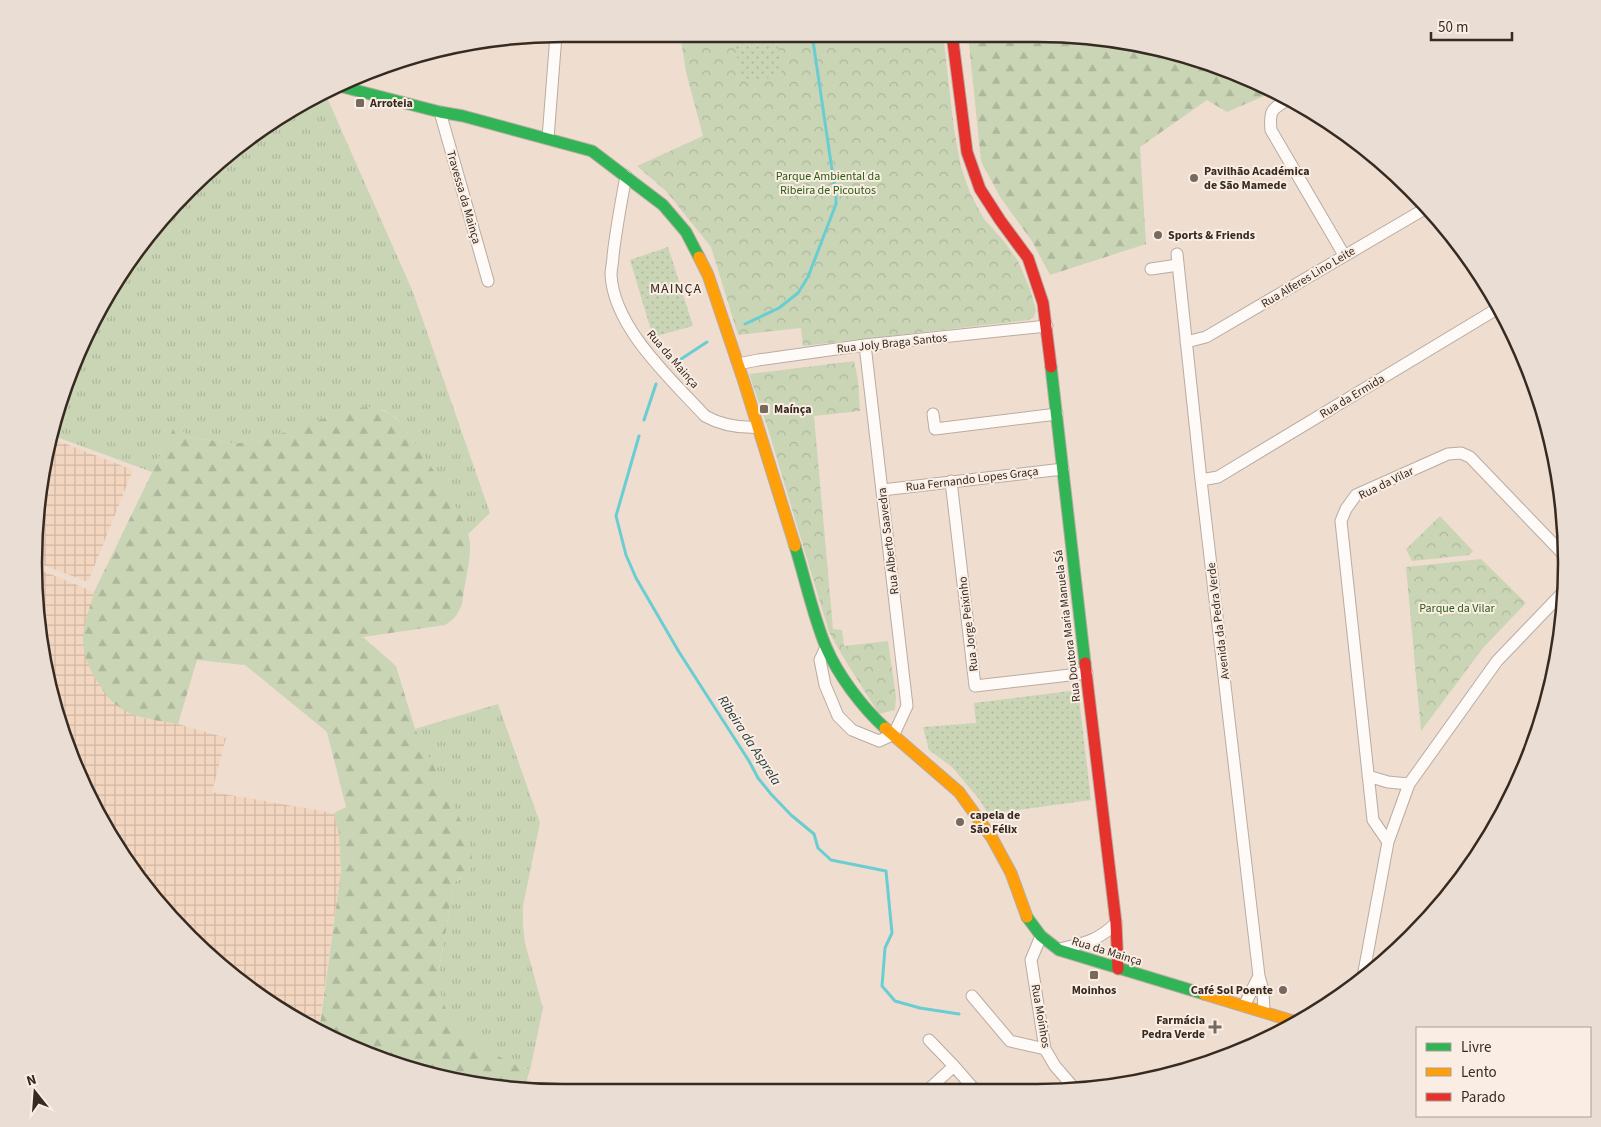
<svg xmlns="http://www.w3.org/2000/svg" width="1601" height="1127" viewBox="0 0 1601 1127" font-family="'Source Sans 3',sans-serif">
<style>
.industrial{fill:url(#industrial-grid)}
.grass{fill:url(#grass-tufts)}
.forest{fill:url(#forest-firs)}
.park{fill:url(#park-crowns)}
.garden{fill:url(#garden-dots)}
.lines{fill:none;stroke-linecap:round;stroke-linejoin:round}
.stream{stroke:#69cdd2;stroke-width:3}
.street-casing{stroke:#b9aca1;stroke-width:13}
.fast-casing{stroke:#b9aca1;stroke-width:13}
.slow-casing{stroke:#b9aca1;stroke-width:13}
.jam-casing{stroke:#b9aca1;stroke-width:13}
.street{stroke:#fdfaf8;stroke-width:11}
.fast{stroke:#30b455;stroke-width:11}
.slow{stroke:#ff9f0a;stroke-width:11}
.jam{stroke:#e5322d;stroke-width:11}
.poi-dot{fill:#77695e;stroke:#faede3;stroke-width:2}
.labels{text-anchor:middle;stroke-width:4;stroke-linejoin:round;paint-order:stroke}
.poi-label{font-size:12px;font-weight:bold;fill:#372b21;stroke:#faede3;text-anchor:start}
.park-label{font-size:12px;fill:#295f14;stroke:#faede3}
.street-label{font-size:12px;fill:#372b21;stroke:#faede3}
.neighbourhood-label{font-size:14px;letter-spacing:1px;fill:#372b21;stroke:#faede3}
.water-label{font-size:14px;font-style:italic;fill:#1f3739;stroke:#faede3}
.rim{fill:none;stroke:#372b21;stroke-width:2.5}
</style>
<defs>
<pattern id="industrial-grid" width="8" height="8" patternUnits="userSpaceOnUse" patternTransform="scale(1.25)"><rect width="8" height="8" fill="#f3d6c0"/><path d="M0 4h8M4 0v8" fill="none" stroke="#d1b8a5"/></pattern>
<pattern id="grass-tufts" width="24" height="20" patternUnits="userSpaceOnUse" patternTransform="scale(1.25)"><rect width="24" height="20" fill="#cad5b6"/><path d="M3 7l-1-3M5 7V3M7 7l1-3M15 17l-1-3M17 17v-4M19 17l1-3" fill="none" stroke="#aeb79c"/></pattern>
<pattern id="forest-firs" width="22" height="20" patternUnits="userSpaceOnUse" patternTransform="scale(1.25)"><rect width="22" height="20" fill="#cad5b6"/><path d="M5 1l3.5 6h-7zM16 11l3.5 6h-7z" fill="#aeb79c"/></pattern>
<pattern id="park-crowns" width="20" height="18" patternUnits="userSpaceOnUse" patternTransform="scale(1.25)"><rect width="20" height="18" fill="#cad5b6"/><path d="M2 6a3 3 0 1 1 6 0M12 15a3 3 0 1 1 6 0" fill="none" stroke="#aeb79c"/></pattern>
<pattern id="garden-dots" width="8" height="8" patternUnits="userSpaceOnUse" patternTransform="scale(1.25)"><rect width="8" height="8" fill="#cad5b6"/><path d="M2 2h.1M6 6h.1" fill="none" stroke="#aeb79c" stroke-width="1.8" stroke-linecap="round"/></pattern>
</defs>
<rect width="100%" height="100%" fill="#efddd0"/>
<path class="industrial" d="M53,439L133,470L88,582L38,563V495Z
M38,569L94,592L92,599L137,717L178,724L226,738L212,792L334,813L339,834L341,871L318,1032L241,984L165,913L88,798L62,734L38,633Z"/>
<path class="grass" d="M325,93L413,292L490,513L468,534L452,501L404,427L396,418L386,411L366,407L253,443H232L186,437L177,422L152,472L54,436L74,361L105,298L165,214L269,123Z
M498,704L540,823L523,906V925L525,943L543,1008L530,1070C488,1055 435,1025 439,974C439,964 442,953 444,943C447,923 450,903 454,882L462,878L415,729Z"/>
<path class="forest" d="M968,34C1048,34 1131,35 1208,62C1230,70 1252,82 1273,92L1227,112L1207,100L1140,147L1146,244L1050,275L1032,241L1000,197L981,161Z
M1354,139L1360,143L1415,195L1406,194Z
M366,407C385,410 391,412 404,427C421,453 468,515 470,543C471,560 464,586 462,604C458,614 455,619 445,625L363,637L396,666L415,729L461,821L470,844L473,864L470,871L454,883C450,903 447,923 444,943C442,953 439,964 439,974C436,1025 488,1055 530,1070L523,1091L427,1075L329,1039L319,1032L341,871L339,834L334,813L346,807L327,732L245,665L197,660L178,724C137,717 117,717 95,678C89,668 83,653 83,641C83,624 90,609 94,592L177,421L186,437L232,443H253L352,409Z"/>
<path class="park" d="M680,34H943L954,129L961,167L970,193L984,219L1003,240L1018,261L1030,289L1036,310L1034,317L1028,320L803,346L801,328L738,335L711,247L666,191L637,166L703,136L686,72Z
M854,361L858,380L860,411L814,416L833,629L842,630L844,646L888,641L896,697L895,710L879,714L845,660L829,632L768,429L749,374Z
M1440,516L1473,551L1469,555L1412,561L1406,549Z
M1481,559L1526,603L1483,648L1421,731L1406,567Z"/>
<path class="garden" d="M734,34H776L782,75L741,82Z
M668,247L693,326L653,337L630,260Z
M1078,690L1091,800L988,814L979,799L952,767L929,750L923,727L976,723L974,703Z"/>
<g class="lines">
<path class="stream" d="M745,324L779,308L798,293L808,277L836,204V197L812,34
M675,363L707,342
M644,420L656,384
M639,436L616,516L626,555L636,578L679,652L749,761L758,778L771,794L791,815L814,834L818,848L831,860L886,871L892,933L885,948L882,986L895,1001L920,1008L959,1014"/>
<g class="street-casing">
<path id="street" d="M1289,99C1272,109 1269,110 1271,130L1344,255
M440,112L488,281
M548,138L556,35
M626,176C621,203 616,229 613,256C613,262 611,269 611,275C614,328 671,379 705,416C721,425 740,428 758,427
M1177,254L1201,480L1259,976L1263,990L1264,1012
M1151,269L1178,265
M1186,342L1206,337L1428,207
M738,364L758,360L865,345L1047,326
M933,414L935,429L1057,414
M1201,480L1218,477L1500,307
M951,481L975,686L1087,673
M882,490L1063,469
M826,647L820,660L825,685L838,716L852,730L879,741L894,734L907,706L865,345
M1368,776L1388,782L1409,784
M1388,842L1373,820L1341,521L1346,509L1356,495L1448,454L1461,453L1470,457L1565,556
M1041,936L1031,960L1045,1049L1055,1066L1075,1089
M1060,949C1084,943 1098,941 1116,923
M1363,977L1388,842L1409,784L1497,661L1566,589
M972,996L1010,1041L1045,1049
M1244,1006L1259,976
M929,1040L954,1066
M928,1090L954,1066L974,1089"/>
</g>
<g class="fast-casing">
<path id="fast" d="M339,86L440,112L463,116L592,151L663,205L686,232L699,257
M1051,367L1085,663
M795,546C805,578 813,616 826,647C838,675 862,707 885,728
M1027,917L1041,936L1059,950L1204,994"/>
</g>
<g class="slow-casing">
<path id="slow" d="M699,257L708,275L744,382L795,546
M885,728L959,792L992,838L1011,873L1027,917
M1204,994L1296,1022"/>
</g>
<g class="jam-casing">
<path id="jam" d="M952,34L967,152L980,189L1000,220L1028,258L1043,303L1051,367
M1085,663L1116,923L1118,969"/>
</g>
<use href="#street" class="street"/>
<use href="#fast" class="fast"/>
<use href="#slow" class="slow"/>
<use href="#jam" class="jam"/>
</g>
<g class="poi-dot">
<rect x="355" y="98" width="10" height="10" rx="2.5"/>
<circle cx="1194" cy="178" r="5"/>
<circle cx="1158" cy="235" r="5"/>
<rect x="759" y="404" width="10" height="10" rx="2.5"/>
<circle cx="960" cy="822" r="5"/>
<rect x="1089" y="970" width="10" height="10" rx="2.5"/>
<circle cx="1283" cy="990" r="5"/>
<path d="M1212.5 1019.5h5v5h5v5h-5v5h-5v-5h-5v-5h5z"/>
</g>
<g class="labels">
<g class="poi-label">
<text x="370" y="107">Arroteia</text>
<text x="1204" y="175">Pavilhão Académica<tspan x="1204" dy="14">de São Mamede</tspan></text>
<text x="1168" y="239">Sports &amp; Friends</text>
<text x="774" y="413">Maínça</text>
<text x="970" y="819">capela de<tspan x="970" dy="14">São Félix</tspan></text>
<text x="1094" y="994" text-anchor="middle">Moinhos</text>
<text x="1273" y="994" text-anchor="end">Café Sol Poente</text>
<text x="1205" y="1024" text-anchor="end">Farmácia<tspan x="1205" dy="14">Pedra Verde</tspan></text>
</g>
<g class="park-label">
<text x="828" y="180">Parque Ambiental da<tspan x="828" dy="14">Ribeira de Picoutos</tspan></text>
<text x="1457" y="612">Parque da Vilar</text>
</g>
<g class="street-label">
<text transform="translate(464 197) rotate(74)" y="4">Travessa da Mainça</text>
<text transform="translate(1308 277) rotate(-31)" y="4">Rua Alferes Lino Leite</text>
<text transform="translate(892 343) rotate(-6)" y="4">Rua Joly Braga Santos</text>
<text transform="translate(673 359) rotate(49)" y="4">Rua da Mainça</text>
<text transform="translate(1352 396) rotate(-31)" y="4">Rua da Ermida</text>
<text transform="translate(972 479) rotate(-7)" y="4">Rua Fernando Lopes Graça</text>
<text transform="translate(1386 483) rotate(-26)" y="4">Rua da Vilar</text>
<text transform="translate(888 541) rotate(-97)" y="4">Rua Alberto Saavedra</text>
<text transform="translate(1218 621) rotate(-97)" y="4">Avenida da Pedra Verde</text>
<text transform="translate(968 624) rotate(-97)" y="4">Rua Jorge Peixinho</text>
<text transform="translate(1067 626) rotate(-97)" y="4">Rua Doutora Maria Manuela Sá</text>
<text transform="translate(1107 951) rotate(17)" y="4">Rua da Mainça</text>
<text transform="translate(1041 1016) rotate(80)" y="4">Rua Moínhos</text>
</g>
<g class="neighbourhood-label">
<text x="676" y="293">MAINÇA</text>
</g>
<g class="water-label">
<text transform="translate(750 740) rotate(57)" y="5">Ribeira da Asprela</text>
</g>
</g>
<path d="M0 0H1601V1127H0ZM563 42H1037A521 521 0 0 1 1558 563V563A521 521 0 0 1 1037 1084H563A521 521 0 0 1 42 563V563A521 521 0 0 1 563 42Z" fill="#eaddd3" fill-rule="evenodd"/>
<path class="rim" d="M563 42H1037A521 521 0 0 1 1558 563V563A521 521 0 0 1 1037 1084H563A521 521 0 0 1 42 563V563A521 521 0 0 1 563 42Z"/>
<rect x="1416" y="1027" width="175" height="90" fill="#faede3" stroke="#ac9f95"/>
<rect x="1426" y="1043" width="25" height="8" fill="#30b455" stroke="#ac9f95"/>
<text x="1461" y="1052" font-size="15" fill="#372b21">Livre</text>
<rect x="1426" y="1068" width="25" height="8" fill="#ff9f0a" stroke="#ac9f95"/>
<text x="1461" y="1077" font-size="15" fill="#372b21">Lento</text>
<rect x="1426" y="1093" width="25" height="8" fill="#e5322d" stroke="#ac9f95"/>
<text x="1461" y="1102" font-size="15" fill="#372b21">Parado</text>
<g transform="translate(35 1092) rotate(343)" stroke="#faede3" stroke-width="4" paint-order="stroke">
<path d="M0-4L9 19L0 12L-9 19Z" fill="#372b21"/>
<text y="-8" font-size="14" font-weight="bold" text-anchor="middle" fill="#372b21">N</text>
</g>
<path d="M1431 32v8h81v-8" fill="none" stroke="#372b21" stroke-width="2.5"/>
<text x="1438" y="32" font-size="15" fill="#372b21" stroke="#faede3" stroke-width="4" paint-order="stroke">50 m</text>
</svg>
